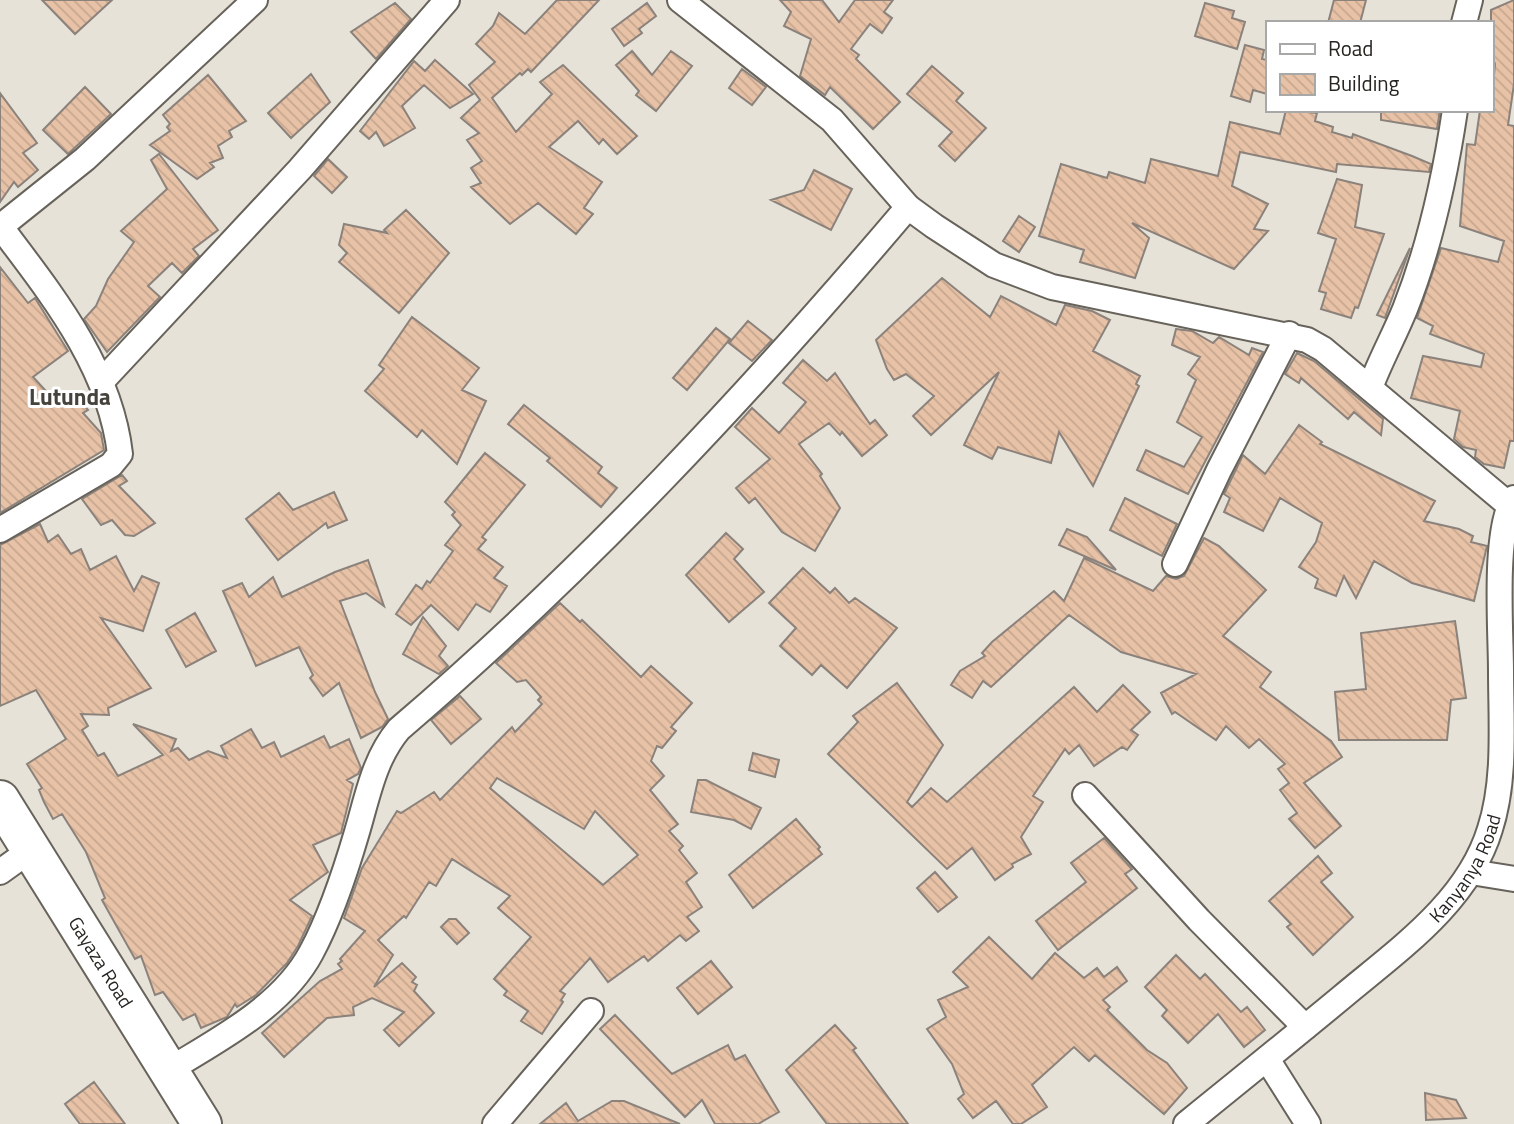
<svg xmlns="http://www.w3.org/2000/svg" width="1514" height="1124" viewBox="0 0 1514 1124" font-family="'Titillium Web',sans-serif">
<style>
.building{fill:url(#building-back-hatch);stroke:#8b827c;stroke-width:2;fill-rule:evenodd}
.lines{fill:none;stroke-linecap:round;stroke-linejoin:round}
.minor-casing{stroke:#67635b;stroke-width:28}
.primary-casing{stroke:#67635b;stroke-width:42}
.minor{stroke:#fff;stroke-width:24}
.primary{stroke:#fff;stroke-width:38}
.labels{text-anchor:middle;stroke-width:6;stroke-linejoin:round;paint-order:stroke}
.street-label{font-size:19px;fill:#262521;stroke:#fff}
.quarter-label{font-size:23px;font-weight:bold;fill:#46433c;stroke:#fff}
</style>
<defs>
<pattern id="building-back-hatch" width="6" height="6" patternUnits="userSpaceOnUse" patternTransform="scale(1.75)"><rect width="6" height="6" fill="#e8c2a6"/><path d="M-1 5l2 2M0 0l6 6M5-1l2 2" fill="none" stroke="#c7a78f"/></pattern>
</defs>
<rect width="100%" height="100%" fill="#e6e2d8"/>
<path class="building" d="M42,0H112L75,34Z
M557,0H599L531,72L528,69L522,75L520,73L492,98L516,132L552,94L540,82L563,65L637,136L617,154L603,139L599,144L578,121L549,147L602,182L584,208L593,214L576,234L538,203L510,224L471,187L481,183L471,168L482,161L467,140L479,133L461,118L480,100L469,85L495,62L476,44L493,26L499,13L525,34Z
M780,0H822L839,22L855,0H893L884,12L892,18L882,33L870,24L851,49L859,55L856,59L900,102L873,129L830,87L825,95L800,76L811,39L784,26L791,12Z
M1334,0H1366L1360,23H1328Z
M1514,0V84L1508,125L1514,126V441H1510L1504,468L1484,464L1475,457L1476,450L1463,447L1454,439L1460,411L1411,398L1423,356L1481,367L1484,354L1430,334L1433,326L1417,318L1441,248L1498,262L1504,241L1460,226L1467,144L1475,145L1480,110H1491L1495,64L1491,54V10Z
M395,3L411,19L376,59L351,32Z
M647,3L656,16L639,29L642,33L624,46L612,29Z
M1205,3L1234,11L1232,18L1245,22L1237,49L1195,36Z
M1245,45L1264,50L1262,59L1267,60V94L1253,90L1250,102L1231,96Z
M632,51L652,75L671,51L692,66L656,111L636,95L639,91L616,65Z
M435,60L473,94L450,108L424,85L402,106L415,128L384,146L376,132L369,139L360,131L414,61L425,71Z
M932,66L963,93L956,101L986,128L955,161L939,146L952,132L907,94Z
M742,69L766,87L752,105L729,88Z
M311,74L330,102L291,138L268,113Z
M208,75L246,121L229,131L232,137L218,146L223,158L210,163L214,167L197,179L150,145L170,131L167,127L170,124L163,115Z
M85,87L111,114L68,154L43,130Z
M0,93L37,143L23,153L38,170L18,187L14,182L0,202Z
M1286,110L1317,113L1315,121L1333,127L1332,132L1352,138L1353,134L1412,156L1431,164L1429,172L1337,164L1336,172L1240,152L1232,186L1268,204L1254,229L1268,231L1234,269L1132,223L1149,238L1135,278L1080,262L1084,250L1039,236L1061,164L1107,178L1109,172L1145,183L1151,159L1218,176L1230,122L1280,134Z
M1381,110H1440L1437,129L1381,120Z
M159,154L218,230L193,249L199,256L182,273L172,263L148,286L160,297L107,352L84,319L96,306L108,279L134,242L121,231L167,189L151,160Z
M328,159L347,177L332,193L314,176Z
M814,170L852,189L831,230L771,200L804,190Z
M1337,179L1362,185L1355,227L1384,234L1358,308L1355,307L1351,318L1321,309L1326,293L1319,291L1336,239L1318,233Z
M406,210L449,253L399,313L339,262L347,253L339,245L344,224L387,233L384,230Z
M1019,216L1035,227L1019,252L1003,241Z
M1410,248L1385,318L1377,315Z
M0,267L28,303L35,298L68,351L33,377L56,402L74,393L88,410L83,413L101,433L104,450L0,513Z
M942,278L990,317L1001,296L1056,325L1065,305L1092,311L1110,320L1093,351L1140,376L1136,384L1139,386L1093,486L1059,432L1051,463L998,447L992,459L964,445L999,372L931,435L913,416L934,396L906,374L894,380L887,369L876,340Z
M412,317L479,368L462,390L486,401L457,464L422,430L417,437L365,391L384,369L379,365Z
M748,321L772,340L752,361L729,343Z
M716,328L730,339L687,390L673,378Z
M1176,329L1192,331L1213,343L1219,337L1249,355L1252,348L1263,352L1188,494L1137,470L1146,450L1184,467L1202,437L1177,422L1196,380L1188,374L1200,357L1172,345Z
M1297,353L1314,361L1383,419L1381,435L1354,412L1348,419L1301,378L1299,383L1285,374Z
M803,360L827,381L835,373L870,424L875,420L887,435L862,456L842,432L840,435L829,423L799,444L822,474L820,476L840,508L815,551L782,532L755,498L749,503L736,488L770,459L735,427L752,408L779,433L806,402L783,383Z
M524,405L602,467L598,473L617,488L601,507L547,461L550,458L508,424Z
M1299,425L1322,442L1320,444L1435,501L1424,521L1459,529L1473,536L1471,542L1487,546L1474,601L1412,583L1374,561L1356,598L1344,576L1336,596L1315,588L1318,579L1299,567L1316,542L1322,523L1280,498L1263,531L1224,512L1230,498L1224,494L1243,455L1265,474Z
M485,453L525,485L482,537L486,540L478,549L503,567L494,578L507,586L490,612L476,604L458,630L431,605L411,625L396,614L416,585L422,589L427,581L430,583L453,551L445,545L461,525L452,515L455,512L445,502Z
M122,475L127,481L119,486L155,523L134,536L125,535L112,520L101,525L82,499Z
M334,492L347,520L328,528L326,523L278,560L246,519L279,493L293,510Z
M1125,498L1177,524L1162,556L1110,530Z
M40,524L48,542L58,535L71,554L81,549L90,570L116,556L134,591L142,576L159,583L143,631L101,618L151,688L108,708L109,715L81,714L88,726L82,730L98,756L104,753L118,776L163,755L133,724L176,739L171,751L178,748L189,760L208,751L227,758L221,746L251,729L262,748L274,742L281,757L324,736L330,748L349,739L361,768L358,774L347,780L353,784L341,833L313,845L328,872L290,900L312,916L298,946L287,963L256,995L237,1007L235,1004L227,1017L201,1028L195,1014L183,1020L163,992L155,995L141,956L135,959L102,900L105,898L86,852L62,814L53,819L44,802L39,790L42,788L27,764L66,739L36,690L0,706V545Z
M1067,529L1087,537L1116,570L1059,545Z
M726,533L743,549L734,559L764,592L729,622L686,575Z
M1204,538L1219,546L1266,590L1223,636L1271,672L1260,687L1331,741L1342,757L1304,783L1341,826L1315,848L1289,819L1297,813L1280,790L1289,783L1278,769L1285,764L1259,739L1249,748L1226,726L1216,740L1175,712L1172,714L1161,693L1196,674L1121,652L1069,615L991,687L983,681L972,698L951,685L960,671L985,656L982,653L992,642L1054,591L1064,601L1084,558L1153,591L1166,576L1176,579L1184,576Z
M368,560L384,606L366,593L340,601L375,692L388,719L382,727L361,738L339,683L323,696L310,678L313,675L299,647L256,666L223,591L242,583L249,597L273,577L282,597L335,572Z
M803,568L830,593L835,588L849,603L855,598L897,628L847,688L821,665L812,675L780,646L796,628L769,603Z
M560,603L580,622L582,620L641,677L651,666L692,703L671,727L676,731L662,748L657,746L651,761L664,776L650,790L678,824L669,831L683,846L679,850L697,873L686,882L702,907L687,917L699,931L686,941L680,935L648,961L644,956L608,982L590,958L560,991L565,994L561,1000L563,1002L542,1034L521,1021L528,1011L504,995L507,991L494,979L531,937L498,908L510,896L452,859L436,886L429,882L406,918L404,916L378,940L393,955L374,987L402,963L416,977L412,982L417,985L414,991L434,1013L399,1046L384,1030L404,1012L372,998L353,1007L354,1015L327,1018L284,1057L262,1033L320,981L342,969L338,964L342,961L340,959L365,931L344,918L362,868L397,811L401,813L434,792L440,800L512,727L515,732L542,704L538,700L541,697L526,680L517,682L496,663ZM497,778L584,829L595,811L638,855L603,885L490,788Z
M195,613L216,651L186,667L166,630Z
M423,617L446,646L439,656L448,666L439,674L403,654Z
M1455,621L1466,698L1451,700L1447,740H1339L1335,692L1366,689L1361,633Z
M897,683L943,745L907,802L912,807L931,788L947,802L1074,687L1097,712L1123,685L1150,712L1131,730L1138,735L1127,750L1122,747L1094,766L1079,745L1069,754L1065,749L1033,796L1043,802L1021,837L1031,854L1012,864L1013,867L995,880L972,848L947,869L828,754L858,722L853,716Z
M460,696L481,719L451,744L431,720Z
M753,753L779,760L775,777L749,770Z
M698,780H706L761,808L751,829L734,820L691,812Z
M796,819L820,847L818,849L822,854L753,908L729,875Z
M1104,838L1132,869L1125,874L1137,888L1058,950L1036,921L1086,882L1071,863Z
M1318,856L1332,873L1321,882L1353,917L1313,955L1287,927L1291,924L1269,901Z
M935,872L957,897L938,912L917,888Z
M449,919H456L469,933L457,944L441,927Z
M989,937L1032,979L1055,953L1084,978L1097,968L1104,977L1117,967L1127,981L1103,1000L1110,1007L1107,1010L1147,1050L1167,1063L1187,1088L1164,1114L1095,1055L1089,1061L1074,1047L1032,1085L1047,1107L1021,1124H1013L996,1101L973,1118L958,1099L964,1094L952,1064L927,1029L946,1017L938,1000L968,987L953,972Z
M1176,955L1200,979L1205,974L1241,1012L1247,1007L1265,1030L1244,1047L1218,1014L1188,1043L1162,1016L1167,1010L1145,987Z
M711,961L732,987L698,1014L677,988Z
M615,1015L672,1074L728,1045L735,1060L745,1055L779,1112L758,1124H715L702,1100L685,1117L600,1029Z
M835,1025L856,1048L853,1050L908,1124H827L786,1070Z
M94,1082L125,1124H80L65,1104Z
M1425,1093L1456,1100L1466,1118L1426,1120Z
M612,1101H624L680,1124H540L566,1103L578,1121Z"/>
<g class="lines">
<g class="minor-casing">
<g id="minor">
<path d="M680,0L832,120L908,207L934,226L994,265L1052,287L1307,340L1323,349L1509,505"/>
<path d="M1464,23L1470,0"/>
<path d="M0,226C51,294 110,366 120,454L111,465L0,530"/>
<path d="M0,227L85,159L255,0"/>
<path d="M101,382L300,169L447,0"/>
<path d="M1370,388C1380,361 1394,336 1405,309C1430,246 1445,177 1455,110"/>
<path d="M1175,564L1219,470L1289,334"/>
<path d="M1085,795L1199,920L1305,1027"/>
<path d="M0,872L32,849"/>
<path d="M1471,872L1514,879"/>
<path d="M1267,1059L1308,1124"/>
<path d="M167,1071C218,1040 282,1007 311,953C331,916 345,873 357,832C368,795 374,759 399,729C584,571 751,392 908,207"/>
<path d="M495,1124L591,1011"/>
<path id="s1" d="M1186,1124C1238,1082 1290,1040 1342,997C1398,950 1468,902 1490,829C1506,780 1501,722 1501,671C1501,630 1493,530 1514,498"/>
</g>
</g>
<g class="primary-casing">
<g id="primary">
<path id="s2" d="M0,800L202,1124"/>
</g>
</g>
<use href="#minor" class="minor"/>
<use href="#primary" class="primary"/>
</g>
<g class="labels">
<g class="street-label">
<text dy="7" stroke="none"><textPath href="#s1" startOffset="382">Kanyanya Road</textPath></text>
<text dy="7" stroke="none"><textPath href="#s2" startOffset="191">Gayaza Road</textPath></text>
</g>
<g class="quarter-label">
<text x="70" y="405">Lutunda</text>
</g>
</g>
<rect x="1266" y="21" width="228" height="91" fill="#ffffff" stroke="#a8a8a6" stroke-width="2"/>
<rect x="1280" y="44" width="35" height="10" fill="#ffffff" stroke="#a8a8a6" stroke-width="2"/>
<text x="1328" y="56" font-size="21" fill="#262521">Road</text>
<rect x="1280" y="74" width="35" height="21" fill="url(#building-back-hatch)" stroke="#a8a8a6" stroke-width="2"/>
<text x="1328" y="91" font-size="21" fill="#262521">Building</text>
</svg>
